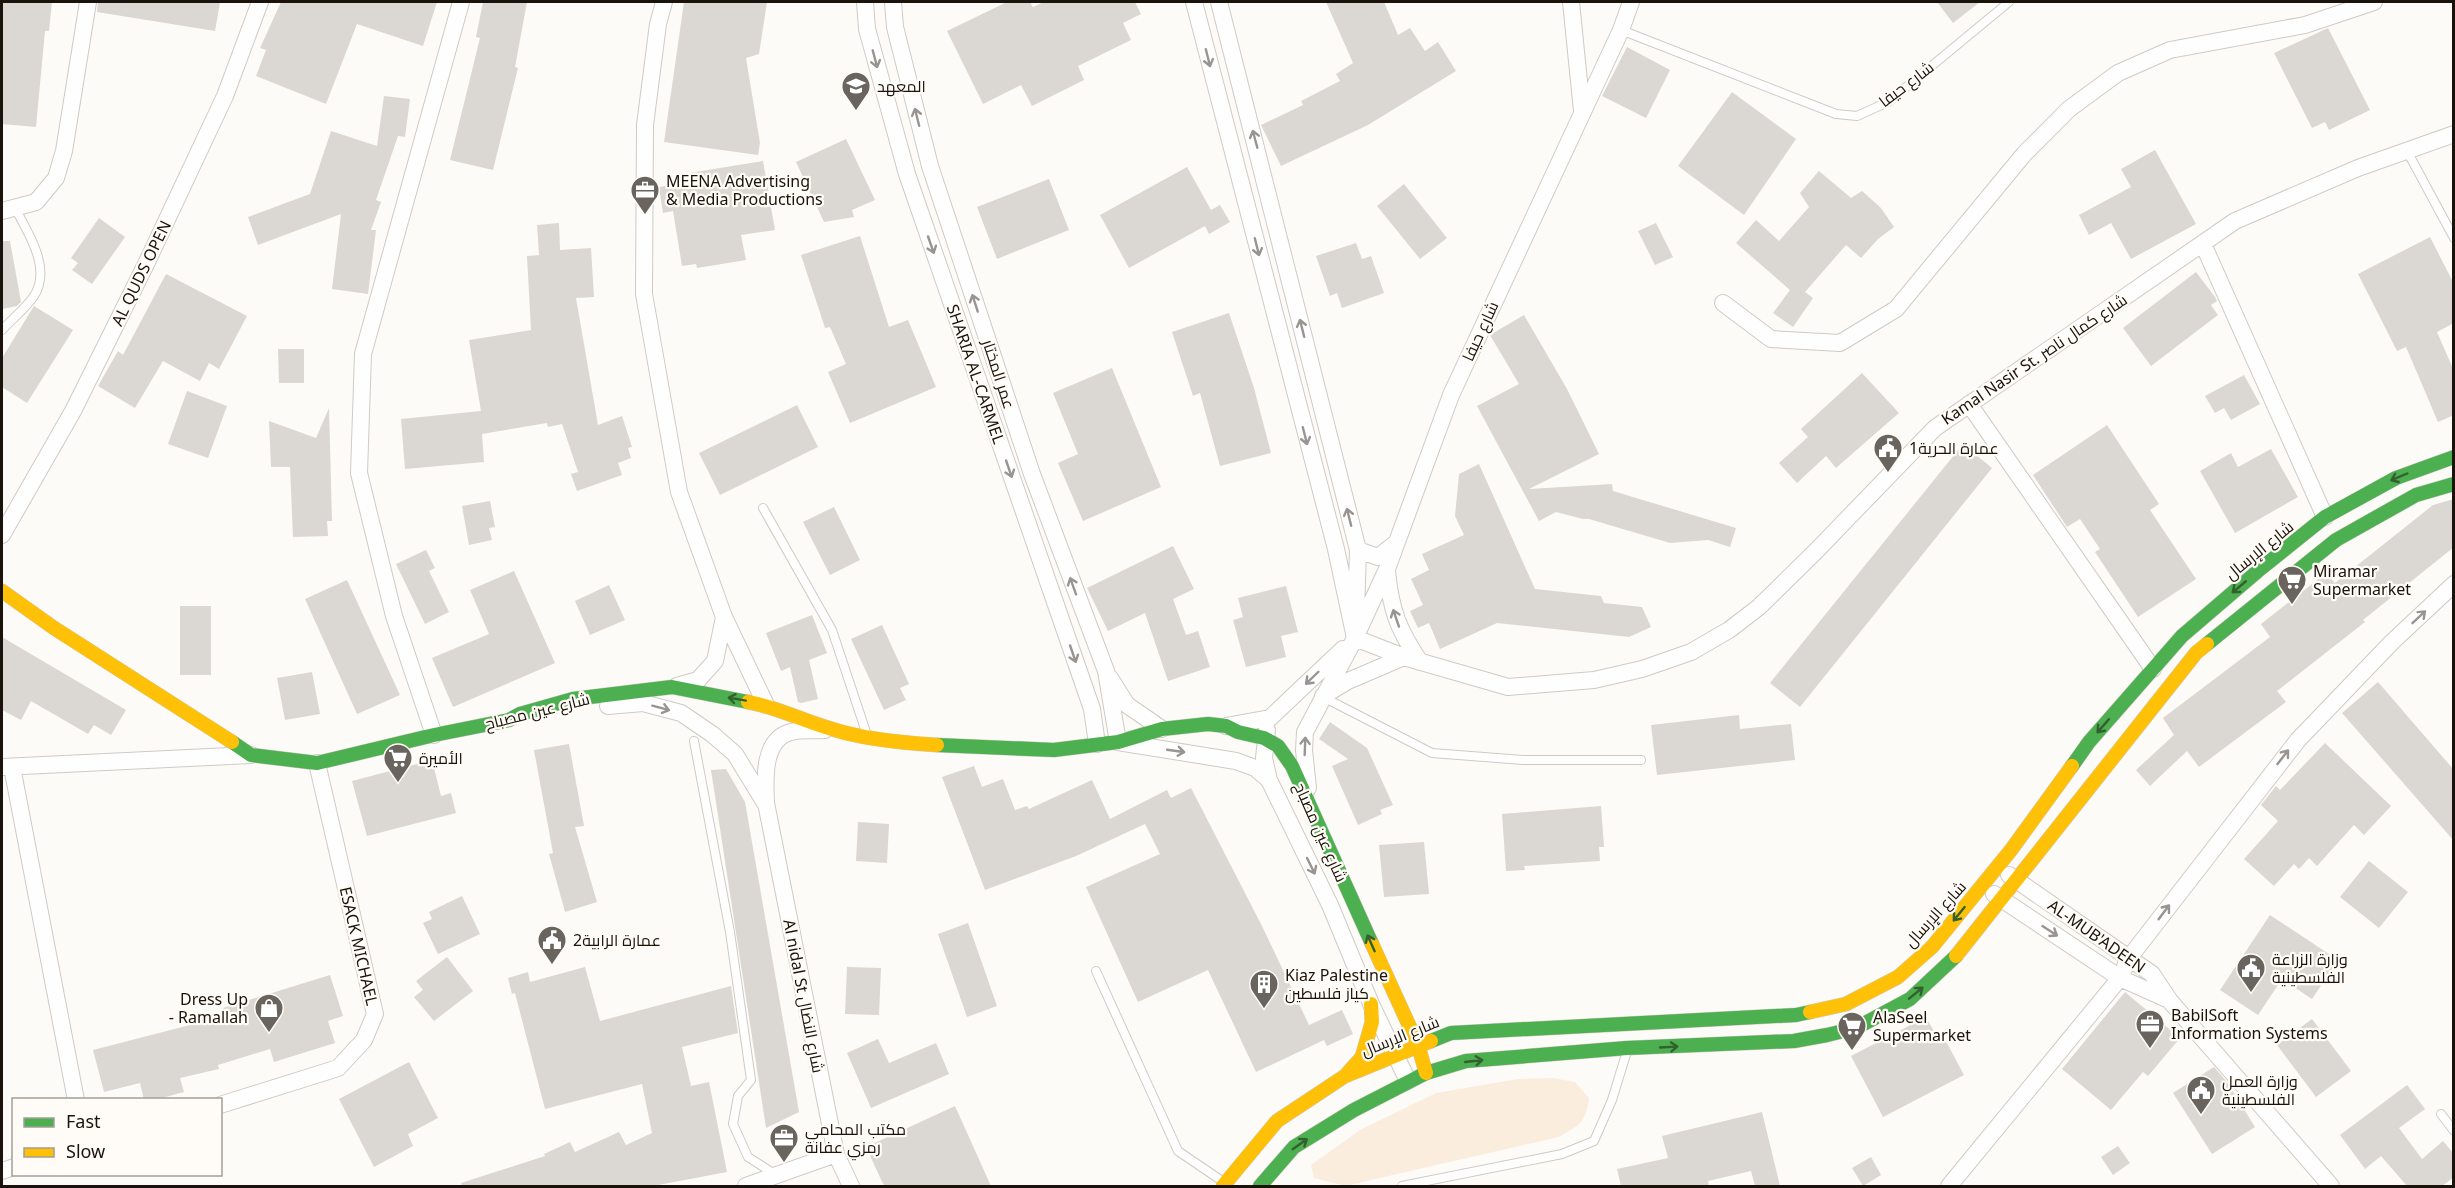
<svg xmlns="http://www.w3.org/2000/svg" width="2455" height="1188" viewBox="0 0 2455 1188" font-family="'Noto Sans',Cairo,sans-serif">
<style>
.green{fill:#fbeddd}
.building{fill:#dbd7d2}
.lines{fill:none;stroke-linecap:round;stroke-linejoin:round}
.lane-casing{stroke:#cfcac5;stroke-width:10}
.street-casing{stroke:#cfcac5;stroke-width:18}
.fast-casing{stroke:#cfcac5;stroke-width:15}
.slow-casing{stroke:#cfcac5;stroke-width:15}
.lane{stroke:#fffefe;stroke-width:8}
.street{stroke:#fffefe;stroke-width:16}
.fast{stroke:#4caf50;stroke-width:14}
.slow{stroke:#ffc107;stroke-width:14}
.oneway{stroke:#989491}
.oneway2{stroke:#33612e}
.labels{text-anchor:middle;stroke-width:4.5;stroke-linejoin:round;paint-order:stroke}
.street-label{font-size:16px;fill:#1a130b;stroke:#fffbf6}
.poi-label{font-size:16px;fill:#1a130b;stroke:#fffbf6;text-anchor:start}
</style>
<rect width="100%" height="100%" fill="#fdfbf8"/>
<path class="green" d="M1553,1078L1575,1082L1589,1098C1586,1122 1580,1125 1559,1137L1345,1186L1314,1178L1311,1165L1360,1130L1436,1093L1518,1079Z"/>
<path class="building" d="M3,2H52L49,31H45L36,127L2,124Z
M98,2H220L215,31L97,12Z
M281,2H437L423,46L357,24L326,104L256,76L266,50L260,48Z
M483,2H527L515,67L518,68L493,170L450,160L480,38L476,37Z
M684,2H767L759,54L746,58L760,143L758,155L664,142Z
M1007,2H1030L1033,7L1044,2H1135L1141,14L1123,23L1131,40L1078,66L1084,80L1032,106L1021,85L983,104L947,31Z
M1326,2H1384L1398,35L1410,28L1425,51L1438,42L1456,71L1368,125L1281,166L1261,125L1303,105L1301,101L1340,81L1336,74L1353,63Z
M1937,2H1980L1953,23Z
M2328,28L2370,110L2329,130L2325,122L2312,128L2274,53Z
M1627,47L1670,70L1646,118L1602,96Z
M1732,92L1796,139L1744,215L1678,166Z
M384,96L410,99L405,137L398,136L376,200L381,202L371,230H376L368,294L332,289L341,214L258,245L248,217L310,194L331,131L377,146Z
M846,139L875,200L852,210L854,217L824,222L796,162Z
M2155,150L2196,224L2131,259L2111,223L2089,235L2079,215L2131,187L2121,169Z
M763,161L775,230L741,235L746,260L697,268L696,264L682,266L673,211L663,213L659,187L679,184L677,175Z
M1187,167L1211,210L1220,205L1230,222L1209,234L1205,226L1129,268L1100,215Z
M1819,171L1851,198L1862,191L1881,208L1894,227L1878,239L1861,258L1846,245L1805,292L1813,298L1793,327L1773,313L1790,290L1736,243L1756,220L1779,241L1809,207L1800,193Z
M1049,179L1069,230L997,259L977,207Z
M1404,184L1447,238L1420,259L1377,206Z
M99,218L125,237L92,284L72,270L78,263L71,258Z
M559,223L560,250L591,248L594,297L576,298L598,425L622,416L632,447L628,448L631,458L618,463L622,475L577,491L571,474L578,472L562,424L548,427L547,423L482,434L484,462L405,469L401,419L481,411L469,340L531,330L527,256L539,255L537,225Z
M1656,223L1673,257L1655,265L1638,231Z
M860,236L889,327L908,320L936,387L850,423L828,372L846,364L830,327L825,328L801,255Z
M2430,237L2454,284V323L2437,332L2454,371V415L2438,422L2406,347L2397,351L2358,274Z
M2,241H10L21,302L17,306L2,309Z
M1356,243L1362,259L1371,256L1384,293L1342,308L1337,293L1330,296L1316,256Z
M2196,272L2215,297L2217,301L2211,305L2218,315L2151,366L2123,328Z
M166,274L247,316L219,369L209,363L200,381L163,361L135,408L98,386L118,351L123,355Z
M34,306L73,330L27,403L2,387V358Z
M1229,313L1254,388L1271,453L1220,466L1200,393L1193,396L1172,332Z
M1524,315L1567,389L1599,454L1529,489L1612,484L1613,491L1736,528L1730,547L1708,540L1670,543L1589,519H1583L1556,512L1539,521L1477,406L1519,384L1490,335Z
M278,349H304V383H279Z
M1112,368L1161,487L1083,521L1058,463L1078,454L1053,393Z
M1862,373L1899,413L1836,468L1826,456L1797,483L1779,463L1808,437L1801,429Z
M2244,375L2260,404L2231,420L2224,408L2215,413L2205,396Z
M187,391L227,406L208,458L168,444Z
M797,405L818,447L720,495L699,453Z
M329,408L332,521H327L328,536L293,537L290,467H271L269,421L316,438Z
M2107,425L2159,504L2150,510L2196,579L2138,617L2095,552L2100,549L2080,519L2067,527L2033,475Z
M1963,444L1992,468L1800,707L1770,683Z
M2271,449L2298,497L2235,533L2200,471L2231,453L2238,467Z
M1479,464L1535,589L1601,596L1604,603L1642,607L1651,627L1629,637L1497,623L1440,649L1429,623L1418,628L1410,611L1423,605L1411,579L1429,570L1422,554L1464,535L1455,516L1459,474Z
M2454,499V547L2363,620L2365,622L2277,691L2286,702L2199,767L2187,751L2150,786L2136,770L2174,735L2163,718L2270,637L2261,624L2326,573L2335,583L2433,505Z
M490,501L495,527L489,528L492,540L469,545L462,506Z
M834,507L860,560L830,575L803,522Z
M1173,546L1194,589L1173,599L1186,635L1198,631L1210,667L1168,681L1145,613L1108,631L1087,588Z
M426,550L435,568L429,571L449,612L425,624L396,564Z
M514,571L555,663L453,707L432,658L489,634L470,590Z
M347,580L400,695L357,714L305,599Z
M609,585L625,620L590,635L575,601Z
M1286,586L1298,632L1281,636L1286,657L1246,667L1233,620L1243,617L1238,598Z
M180,606H211V675H180Z
M812,615L827,653L809,660L818,699L801,703L798,702L790,667L781,671L766,633Z
M882,625L909,684L900,688L906,700L884,710L851,639Z
M2,637L126,710L111,735L94,725L88,734L31,701L21,720L2,710Z
M312,672L320,714L285,720L277,678Z
M2378,682L2454,770V841L2342,713Z
M1739,715L1740,729L1791,724L1795,760L1657,775L1651,725Z
M1330,722L1367,748L1393,805L1380,810L1382,814L1358,825L1332,766L1348,759L1319,739Z
M2325,743L2391,806L2364,835L2354,825L2317,866L2309,858L2299,869L2294,864L2274,886L2244,859L2278,821L2261,805L2276,786L2280,790Z
M569,744L584,826L575,827L597,902L565,912L549,854L553,853L534,750Z
M432,760L441,796L451,793L456,813L367,836L352,781Z
M974,766L982,787L1003,779L1015,810L1027,806L1029,809L1092,780L1110,819L1167,790L1171,798L1191,788L1263,928L1309,1025L1342,1010L1353,1034L1327,1046L1324,1040L1256,1072L1208,970L1138,1002L1086,887L1160,854L1145,824L1076,856L985,890L942,777Z
M726,769L745,802L799,1112L766,1128L711,770Z
M1601,806L1604,847H1599L1600,861L1524,866L1525,870L1506,871L1502,814Z
M858,822L889,824L887,863L856,861Z
M1424,842L1429,894L1384,897L1379,845Z
M2369,861L2408,892L2379,928L2340,897Z
M462,896L480,934L438,954L423,923L432,919L429,912Z
M2270,915L2338,960L2312,999L2282,979L2258,1015L2220,990Z
M968,923L997,1006L967,1017L938,934Z
M447,957L473,991L434,1021L414,997L423,990L416,981Z
M585,967L600,1021L731,986L738,1033L682,1047L691,1086L709,1082L727,1172L653,1186H462L461,1183L545,1156L544,1154L570,1142L575,1152L619,1132L626,1145L652,1133L642,1084L545,1109L515,993L512,994L508,978L528,972L530,982Z
M847,967L881,968L879,1015L845,1014Z
M330,975L343,1016L328,1021L335,1043L274,1062L270,1049L218,1065L219,1069L180,1078L184,1092L155,1100H144L140,1083L104,1092L93,1050L225,1016L223,1008Z
M2125,992L2180,1038L2148,1076L2143,1072L2111,1110L2062,1069Z
M1926,1017L1936,1035L1941,1032L1964,1075L1883,1117L1851,1056Z
M2312,1019L2351,1071L2316,1097L2277,1045Z
M878,1039L889,1063L936,1043L949,1074L871,1108L847,1053Z
M409,1062L438,1118L408,1134L413,1146L374,1167L339,1099Z
M2214,1067L2227,1082L2255,1127L2212,1154L2173,1093Z
M2407,1085L2425,1109L2399,1128L2422,1159L2443,1141L2454,1154V1177L2442,1186H2407L2381,1156L2365,1169L2340,1135Z
M955,1106L991,1186H884L866,1147Z
M1762,1112L1780,1186H1755L1751,1171L1708,1181L1709,1186H1621L1617,1169L1668,1158L1662,1136Z
M2118,1146L2130,1163L2113,1175L2101,1157Z
M1871,1157L1881,1175L1863,1186L1852,1168Z"/>
<g class="lines">
<g class="lane-casing">
<path id="lane" d="M1621,30L1836,114L1857,116L1888,102L2009,2
M2407,151L2454,238
M2,330C12,319 26,308 34,296C52,268 28,233 15,208
M763,508L832,630L866,732
M1323,697L1432,753L1523,760H1641
M694,741L730,932L751,1080L738,1096L733,1124L748,1157L776,1175
M1096,971L1178,1151L1225,1183
M2441,1114L2454,1131
M1402,1186L1562,1154L1594,1141L1612,1100L1627,1051"/>
</g>
<g class="street-casing">
<path id="street" d="M664,2L658,24L645,125L644,294L679,492L724,617L766,705
M865,2L867,29L907,174L1092,709L1097,744
M893,2L895,27L930,166L1032,474L1106,671L1118,742L1236,761L1255,768L1269,780L1330,905L1371,1004L1408,1081
M1194,2L1336,549L1355,638
M1219,2L1358,550L1356,613
M1571,2L1582,111
M2,211L36,202L56,178L64,151L88,2
M2203,244L2325,517
M1723,303L1771,339L1840,343L1896,309L2025,153L2069,109L2118,73L2170,50L2305,25L2374,2
M1969,404L2153,669
M2,535L73,411L147,262L225,96L260,2
M1358,550L1378,557L1396,543
M1387,571C1391,611 1398,629 1420,662
M1355,638L1404,657L1508,687L1594,680L1642,669L1691,652L1729,630L1759,607L1816,551L1935,428L2235,221L2358,168L2454,134
M1110,678L1127,705L1162,729
M677,686L698,680L715,661L724,617
M1323,696L1348,681L1404,657
M608,706L643,703L681,713L712,734L735,754L765,803
M1226,726L1270,718L1343,649
M825,730C814,731 801,729 791,732C762,739 765,781 766,803L836,1154L851,1186
M1267,730L1264,758L1269,780
M434,735L394,616L359,473L363,354L461,2
M2,767L251,755
M12,767L76,1100
M1308,788L1304,750L1305,732L1355,638L1387,569L1451,395L1621,30L1631,2
M2009,875L2152,974L2170,1001L2331,1186
M1994,894L2120,978L2169,1000
M220,1105L338,1068L364,1040L375,1014L317,763
M2,1171L14,1167
M746,1186L836,1154
M1949,1186L2120,978L2129,958L2298,740L2392,642L2454,584"/>
</g>
<g class="fast-casing">
<path id="fast" d="M2207,644L2336,540L2416,495L2454,484
M232,742L251,755L317,763L434,735L509,720L520,714L573,699L672,687L748,702
M937,745L1054,750L1118,742L1162,729L1208,724L1226,726L1238,732L1264,738L1278,746L1292,766L1372,944
M2072,766L2089,742L2182,636L2259,570L2325,517L2396,478L2454,457
M1431,1041L1451,1033L1796,1015L1810,1012
M1260,1186L1294,1147L1354,1110L1426,1073L1466,1061L1627,1048L1794,1041L1827,1035L1856,1028L1910,999L1956,956"/>
</g>
<g class="slow-casing">
<path id="slow" d="M2,591L54,628L232,742
M748,702C777,707 803,721 832,729C862,739 905,743 937,745
M1372,944L1418,1045L1426,1073
M1956,956L2196,653L2207,644
M1810,1012L1846,1004L1898,977L1932,947L2011,850L2072,766
M1346,1075L1362,1057L1372,1022L1371,1004
M1223,1186L1277,1121L1345,1076L1431,1041"/>
</g>
<use href="#lane" class="lane"/>
<use href="#street" class="street"/>
<use href="#fast" class="fast"/>
<use href="#slow" class="slow"/>
</g>
<defs><path id="oneway-shaft" d="M-6 0H5M1.5-3L5.5 0L1.5 3" fill="none" stroke-width="1.6" stroke-linecap="round" stroke-linejoin="round" transform="scale(1.5)"/></defs>
<g class="oneway">
<use href="#oneway-shaft" transform="translate(1208 58) rotate(76)"/>
<use href="#oneway-shaft" transform="translate(875 59) rotate(75)"/>
<use href="#oneway-shaft" transform="translate(917 117) rotate(-104)"/>
<use href="#oneway-shaft" transform="translate(1255 139) rotate(-105)"/>
<use href="#oneway-shaft" transform="translate(931 245) rotate(71)"/>
<use href="#oneway-shaft" transform="translate(1257 247) rotate(76)"/>
<use href="#oneway-shaft" transform="translate(975 303) rotate(-108)"/>
<use href="#oneway-shaft" transform="translate(1302 328) rotate(-104)"/>
<use href="#oneway-shaft" transform="translate(1305 436) rotate(76)"/>
<use href="#oneway-shaft" transform="translate(1009 469) rotate(71)"/>
<use href="#oneway-shaft" transform="translate(1349 517) rotate(-104)"/>
<use href="#oneway-shaft" transform="translate(1073 586) rotate(-110)"/>
<use href="#oneway-shaft" transform="translate(2419 617) rotate(-43)"/>
<use href="#oneway-shaft" transform="translate(1396 618) rotate(-109)"/>
<use href="#oneway-shaft" transform="translate(1073 654) rotate(71)"/>
<use href="#oneway-shaft" transform="translate(1312 678) rotate(136)"/>
<use href="#oneway-shaft" transform="translate(661 708) rotate(15)"/>
<use href="#oneway-shaft" transform="translate(1305 746) rotate(-88)"/>
<use href="#oneway-shaft" transform="translate(1176 751) rotate(8)"/>
<use href="#oneway-shaft" transform="translate(2283 757) rotate(-52)"/>
<use href="#oneway-shaft" transform="translate(1311 866) rotate(64)"/>
<use href="#oneway-shaft" transform="translate(2164 912) rotate(-53)"/>
<use href="#oneway-shaft" transform="translate(2050 931) rotate(33)"/>
</g>
<g class="oneway2">
<use href="#oneway-shaft" transform="translate(2399 477) rotate(157)"/>
<use href="#oneway-shaft" transform="translate(2239 587) rotate(140)"/>
<use href="#oneway-shaft" transform="translate(737 699) rotate(-170)"/>
<use href="#oneway-shaft" transform="translate(2103 726) rotate(131)"/>
<use href="#oneway-shaft" transform="translate(1959 914) rotate(129)"/>
<use href="#oneway-shaft" transform="translate(1371 943) rotate(-114)"/>
<use href="#oneway-shaft" transform="translate(1916 993) rotate(-39)"/>
<use href="#oneway-shaft" transform="translate(1669 1047) rotate(-3)"/>
<use href="#oneway-shaft" transform="translate(1474 1061) rotate(-6)"/>
<use href="#oneway-shaft" transform="translate(1300 1144) rotate(-35)"/>
</g>
<defs>
<g id="school-pin" transform="scale(1.5)"><path d="M0 17L-7.5 6A9.5 9.5 0 1 1 7.5 6Z" fill="#69645e" stroke="#fffbf6"/><path d="M0-5L7-2L0 1L-7-2ZM-4 1L0 2.5L4 1V4Q0 6-4 4Z" fill="#fff"/></g>
<g id="office-pin" transform="scale(1.5)"><path d="M0 17L-7.5 6A9.5 9.5 0 1 1 7.5 6Z" fill="#69645e" stroke="#fffbf6"/><path d="M-6-3h4V-5.5h4V-3h4V5H-6ZM-1-4.5V-3h2v-1.5ZM-6 0V1H6V0Z" fill="#fff"/></g>
<g id="civic-pin" transform="scale(1.5)"><path d="M0 17L-7.5 6A9.5 9.5 0 1 1 7.5 6Z" fill="#69645e" stroke="#fffbf6"/><path d="M-.6-6.5H3V-4.5H.6V-3L4-1V1h2V6H-6V1h2V-1L-.6-3ZM-1.2 2.5V6h2.4V2.5Z" fill="#fff"/></g>
<g id="supermarket-pin" transform="scale(1.5)"><path d="M0 17L-7.5 6A9.5 9.5 0 1 1 7.5 6Z" fill="#69645e" stroke="#fffbf6"/><path d="M-6-5.5h2.5l.6 2H6L4.5 2H-2.5L-4.4-4H-6ZM-1.5 3.2a1.3 1.3 0 1 0 .1 0ZM3 3.2a1.3 1.3 0 1 0 .1 0Z" fill="#fff"/></g>
<g id="building-pin" transform="scale(1.5)"><path d="M0 17L-7.5 6A9.5 9.5 0 1 1 7.5 6Z" fill="#69645e" stroke="#fffbf6"/><path d="M-4-6H4V6H1V3H-1V6H-4ZM-2.5-4.3h1.7v1.8h-1.7ZM.8-4.3h1.7v1.8H.8ZM-2.5-1h1.7V.8h-1.7ZM.8-1h1.7V.8H.8Z" fill="#fff"/></g>
<g id="shop-pin" transform="scale(1.5)"><path d="M0 17L-7.5 6A9.5 9.5 0 1 1 7.5 6Z" fill="#69645e" stroke="#fffbf6"/><path d="M-5-2.5h2.3a2.7 3.5 0 0 1 5.4 0H5L5.5 6h-11ZM-1.5-2.5h3a1.5 2.3 0 0 0-3 0Z" fill="#fff"/></g>
</defs>
<g fill-rule="evenodd">
<use href="#school-pin" x="856" y="86"/>
<use href="#office-pin" x="645" y="190"/>
<use href="#civic-pin" x="1888" y="448"/>
<use href="#supermarket-pin" x="2292" y="580"/>
<use href="#supermarket-pin" x="398" y="758"/>
<use href="#civic-pin" x="552" y="940"/>
<use href="#civic-pin" x="2251" y="968"/>
<use href="#building-pin" x="1264" y="984"/>
<use href="#shop-pin" x="269" y="1008"/>
<use href="#office-pin" x="2150" y="1024"/>
<use href="#supermarket-pin" x="1852" y="1026"/>
<use href="#civic-pin" x="2201" y="1090"/>
<use href="#office-pin" x="784" y="1138"/>
</g>
<g class="labels">
<g class="street-label">
<text transform="translate(1906 84) rotate(-37)" y="6">شارع حيفا</text>
<text transform="translate(141 273) rotate(-64)" y="6">AL QUDS OPEN</text>
<text transform="translate(1480 331) rotate(-65)" y="6">شارع حيفا</text>
<text transform="translate(2034 359) rotate(-34)" y="6">Kamal Nasir St. شارع كمال ناصر</text>
<text transform="translate(976 374) rotate(71)" y="6">SHARIA AL-CARMEL</text>
<text transform="translate(999 374) rotate(72)" y="6">عمر المختار</text>
<text transform="translate(2259 550) rotate(-39)" y="6">شارع الإرسال</text>
<text transform="translate(537 711) rotate(-14)" y="6">شارع عين مصباح</text>
<text transform="translate(1321 832) rotate(66)" y="6">شارع عين مصباح</text>
<text transform="translate(1935 914) rotate(-48)" y="6">شارع الإرسال</text>
<text transform="translate(2097 936) rotate(35)" y="6">AL-MUB'ADEEN</text>
<text transform="translate(359 946) rotate(77)" y="6">ESACK MICHAEL</text>
<text transform="translate(804 996) rotate(79)" y="6">Al nidal St شارع النضال</text>
<text transform="translate(1400 1036) rotate(-22)" y="6">شارع الإرسال</text>
</g>
<g class="poi-label">
<text x="877" y="92">المعهد</text>
<text x="666" y="187">MEENA Advertising<tspan x="666" dy="18">&amp; Media Productions</tspan></text>
<text x="1909" y="454">عمارة الحرية1</text>
<text x="2313" y="577">Miramar<tspan x="2313" dy="18">Supermarket</tspan></text>
<text x="419" y="764">الأميرة</text>
<text x="573" y="946">عمارة الرابية2</text>
<text x="2272" y="965">وزارة الزراعة<tspan x="2272" dy="18">الفلسطينية</tspan></text>
<text x="1285" y="981">Kiaz Palestine<tspan x="1285" dy="18">كياز فلسطين</tspan></text>
<text x="248" y="1005" text-anchor="end">Dress Up<tspan x="248" dy="18">- Ramallah</tspan></text>
<text x="2171" y="1021">BabilSoft<tspan x="2171" dy="18">Information Systems</tspan></text>
<text x="1873" y="1023">AlaSeel<tspan x="1873" dy="18">Supermarket</tspan></text>
<text x="2222" y="1087">وزارة العمل<tspan x="2222" dy="18">الفلسطينية</tspan></text>
<text x="805" y="1135">مكتب المحامي<tspan x="805" dy="18">رمزي عفانة</tspan></text>
</g>
</g>
<rect width="2455" height="1188" fill="none" stroke="#1a130b" stroke-width="6"/>
<rect x="12" y="1098" width="210" height="78" fill="#fffbf6" stroke="#a39e98" stroke-width="1.5"/>
<rect x="24" y="1118" width="30" height="9" fill="#4caf50" stroke="#a39e98" stroke-width="1.5"/>
<text x="66" y="1128" font-size="18" fill="#1a130b">Fast</text>
<rect x="24" y="1148" width="30" height="9" fill="#ffc107" stroke="#a39e98" stroke-width="1.5"/>
<text x="66" y="1158" font-size="18" fill="#1a130b">Slow</text>
</svg>
